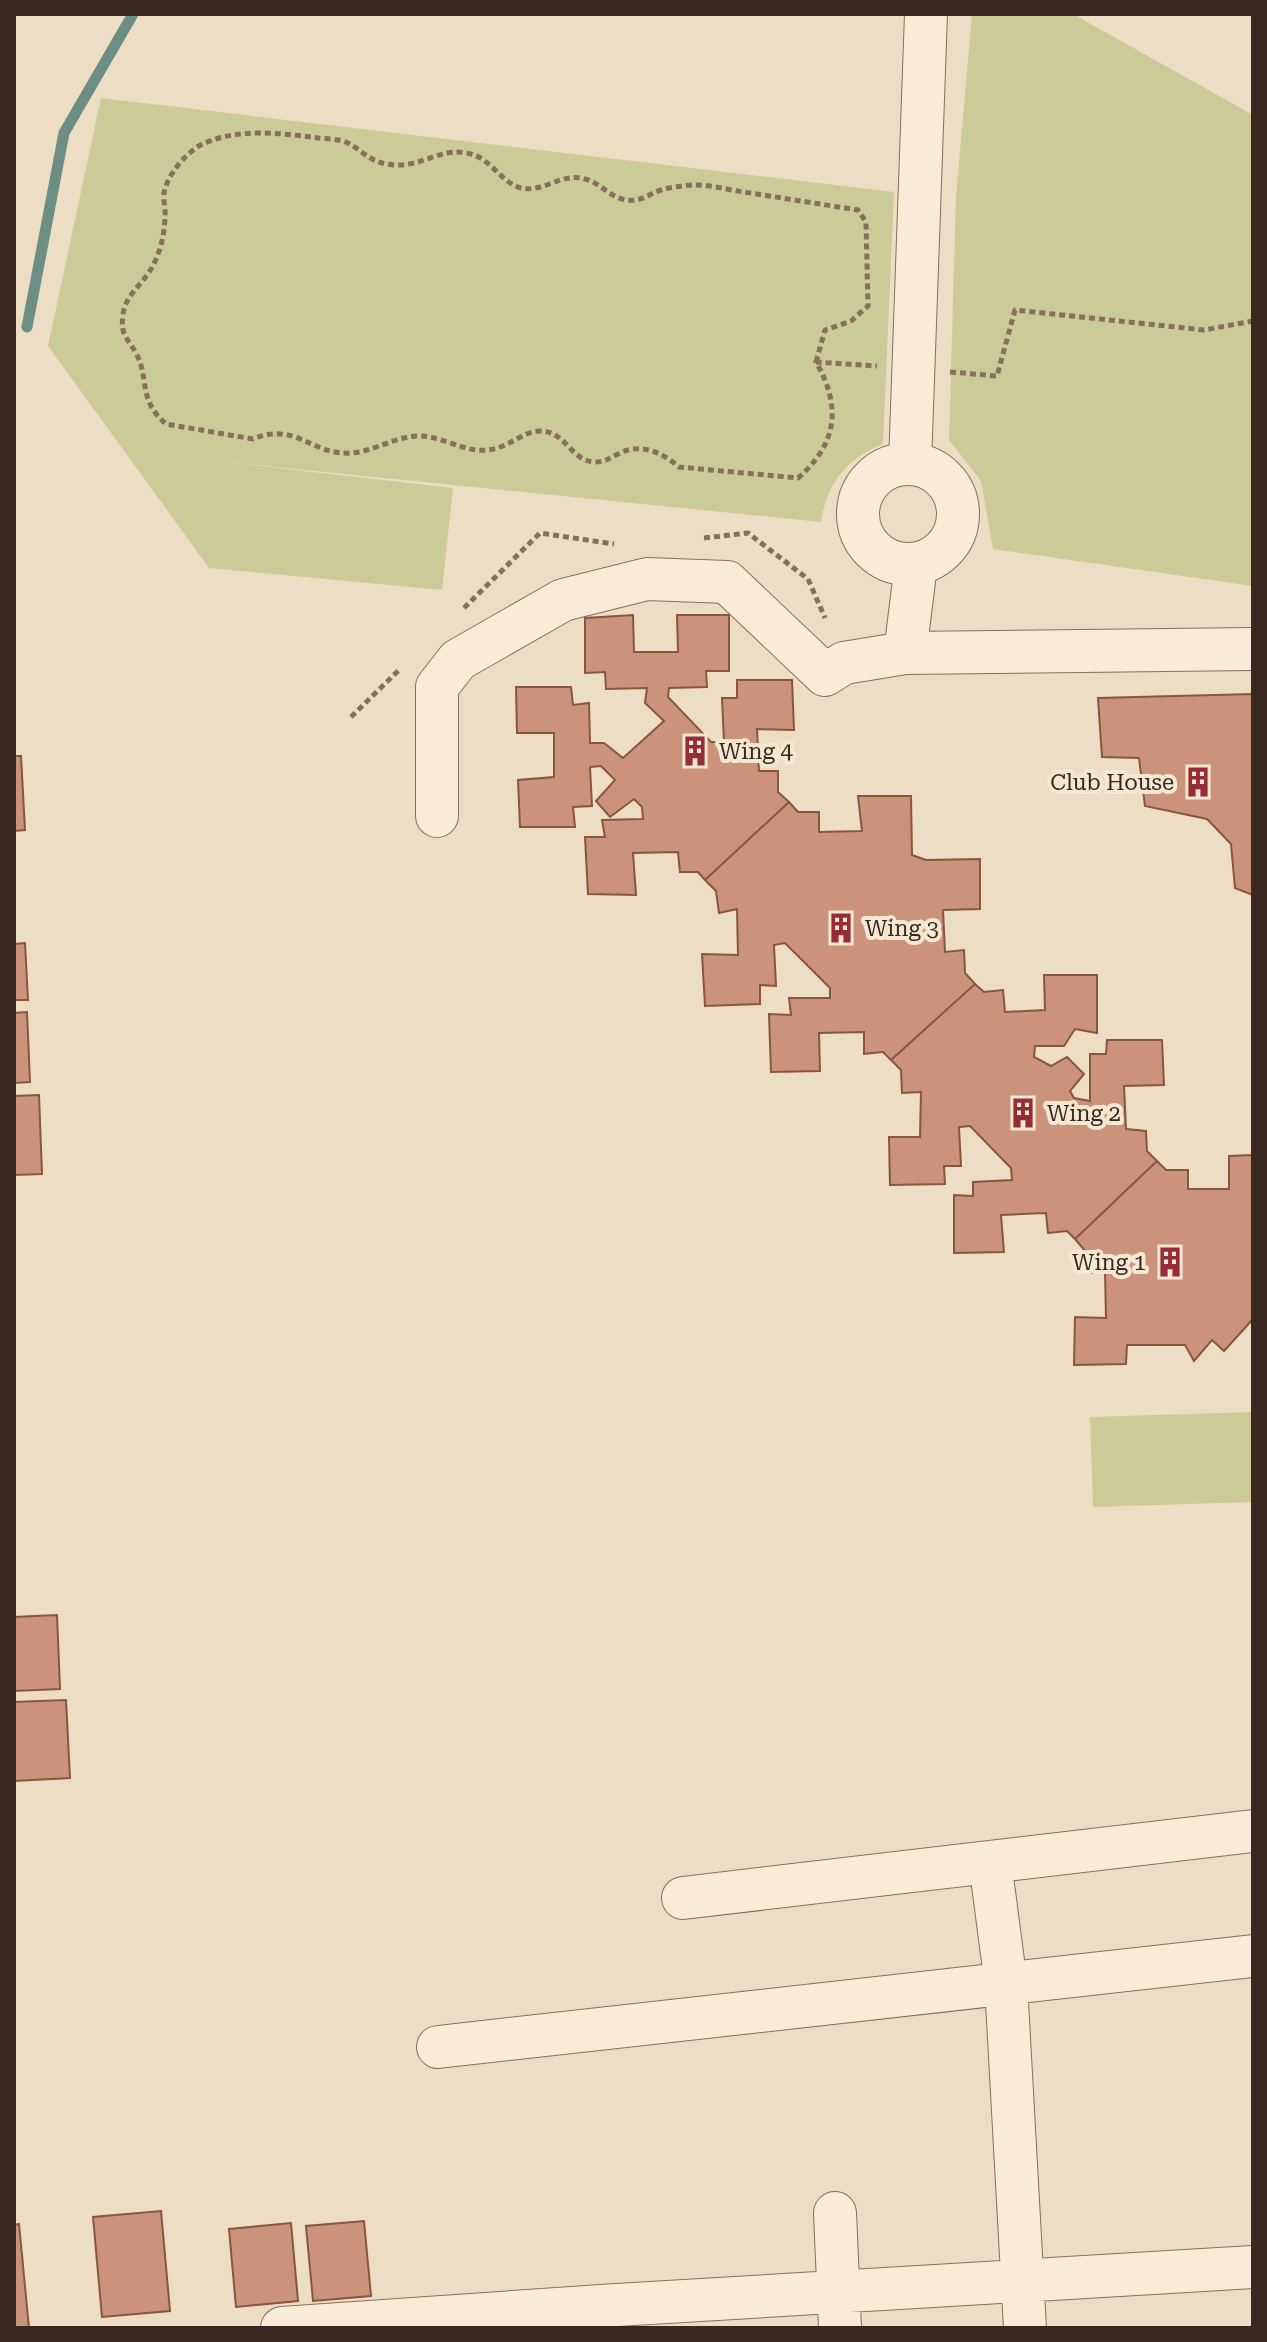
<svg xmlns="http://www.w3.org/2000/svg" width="1267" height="2342" viewBox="0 0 1267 2342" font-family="'Roboto Serif',serif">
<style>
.green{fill:#cbcb98}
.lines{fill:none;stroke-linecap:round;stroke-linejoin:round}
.stream{stroke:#6d8f83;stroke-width:11}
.building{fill:#cb947a;stroke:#875541;stroke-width:2}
.street-casing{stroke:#886e5b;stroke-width:44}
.path{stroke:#886e5b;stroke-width:5;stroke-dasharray:6 4;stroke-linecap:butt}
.street{stroke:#f8ebd7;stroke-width:42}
.labels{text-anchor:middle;stroke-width:8;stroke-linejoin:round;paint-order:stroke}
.poi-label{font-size:22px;fill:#38281e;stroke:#f5e8d3;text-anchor:start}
</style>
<rect width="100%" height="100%" fill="#edddc4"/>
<path class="green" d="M972,14H1073L1253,115V586L993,549L981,481L949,440L956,197Z
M101,98L894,192L883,444C846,459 827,483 821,522L225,462L453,488L442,590L209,568L48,346Z
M1253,1412V1502L1093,1507L1090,1417Z"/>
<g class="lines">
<path class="stream" d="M27,327L64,133L133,14"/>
</g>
<path class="building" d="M633,615L634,652H678L677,615H729V671H706L707,687L669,688L668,697L711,742H724L722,698H737V680H792L794,730L757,729L759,771H778V792L789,802L705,880L698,872H680L678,852L633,853L636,895L588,894L585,837H605L602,820L643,819L642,807L634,799L610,817L596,801L615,780L601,766L590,767L592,806L573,807L575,827H520L518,780L554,777V733H517L516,687H571L573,705L589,703L590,743H604L623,758L664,721L645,703L647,688L606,689L605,672L585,673V618Z
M1253,694V895L1235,888L1231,844L1207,819L1145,806L1139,758L1102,757L1098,698Z
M14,756H21L25,830L14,831Z
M858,796H911L912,855L926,860L980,859V909L943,910L945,952L964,950L965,973L975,984L891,1060L883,1052L864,1054V1032L819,1033L820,1071L771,1072L769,1014L791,1015L789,998H830V988L785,943L774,945L776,986L760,985V1004L705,1006L702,954L738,955L737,909L719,913L716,891L705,880L789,802L798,812H819V832L862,831Z
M25,943L28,1000H14V944Z
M1044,975H1097V1033L1075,1029L1064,1046H1035L1034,1057L1051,1066L1067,1057L1084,1074L1070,1091L1074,1098L1090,1101V1054H1106L1107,1040H1162L1164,1085L1124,1086L1126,1129L1146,1131L1147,1151L1157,1161L1075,1239L1067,1231L1048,1233L1046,1213L1001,1215L1004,1252L954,1253V1195L973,1196V1182L1012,1180L1011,1168L970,1126L959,1127L961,1166H944L945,1184L890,1185L889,1137H920L921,1092L902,1093L901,1070L891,1060L975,984L984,992L1003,990L1005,1012L1045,1010Z
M27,1012L30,1082L14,1083V1013Z
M39,1095L42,1174L14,1175V1096Z
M1253,1155V1319L1224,1351L1212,1340L1194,1361L1185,1345H1127L1126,1364L1074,1365L1075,1317L1106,1318L1105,1272L1089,1273L1086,1252L1075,1239L1157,1161L1166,1170H1188V1189H1229V1156Z
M57,1615L60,1689L14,1691V1617Z
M66,1700L70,1778L14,1781V1702Z
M161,2211L170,2311L102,2317L93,2217Z
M364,2221L371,2296L313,2301L306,2226Z
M291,2223L298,2301L236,2307L229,2229Z
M19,2224L29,2328H14V2225Z"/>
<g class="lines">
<g class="street-casing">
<path id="street" d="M858 514a50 50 0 1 1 100 0a50 50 0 1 1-100 0Z
M910,464L926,14
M905,653L916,565
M437,816V687L458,660L563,600L647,579L727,582L825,675L844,663L905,653L1253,649
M990,1862L1006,1984L1025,2328
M683,1898L1253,1831
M438,2047L1253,1956
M835,2213L840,2328
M282,2328L600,2306L1253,2267"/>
</g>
<path class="path" d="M816,362L825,330L851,321L868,306L866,222L858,210C820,204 782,198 744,192C729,190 712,185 696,185C686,185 671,187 661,190C648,194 642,202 627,200C610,198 601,183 585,179C561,172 544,193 521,188C499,182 492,157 466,153C442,148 421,166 396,165C371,164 366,153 348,143C340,139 327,139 318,138C280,133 235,127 199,146C184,155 167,176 164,193C163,201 166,210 165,218C164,240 158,262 144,279C135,290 124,301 123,315C120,336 128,338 136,353C150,379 137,399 166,424L253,439C297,421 311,456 352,453C375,451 394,437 417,436C442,435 463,453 488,450C508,448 522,432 539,431C566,430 570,461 595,462C605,462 610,458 618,454C640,442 662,452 679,467L798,478C837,444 842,407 816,362L877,366
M950,372L997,376L1015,310L1204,330L1253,321
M704,538L748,533L808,579L825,618
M464,608L540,533L614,544
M351,717L399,670"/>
<use href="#street" class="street"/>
</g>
<defs>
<g id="building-bare" transform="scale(2.4)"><path d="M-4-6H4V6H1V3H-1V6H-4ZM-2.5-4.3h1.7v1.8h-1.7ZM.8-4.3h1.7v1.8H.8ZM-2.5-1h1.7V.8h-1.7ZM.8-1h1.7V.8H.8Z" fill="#962c37" stroke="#f5e8d3" stroke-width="2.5" paint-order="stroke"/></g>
</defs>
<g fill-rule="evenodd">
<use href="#building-bare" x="695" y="751"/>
<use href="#building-bare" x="1198" y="782"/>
<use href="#building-bare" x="841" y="928"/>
<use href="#building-bare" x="1023" y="1113"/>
<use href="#building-bare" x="1170" y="1262"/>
</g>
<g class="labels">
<g class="poi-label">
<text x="719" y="759">Wing 4</text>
<text x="1174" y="790" text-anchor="end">Club House</text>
<text x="865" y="936">Wing 3</text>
<text x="1047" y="1121">Wing 2</text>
<text x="1146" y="1270" text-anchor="end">Wing 1</text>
</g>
</g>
<rect width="1267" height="2342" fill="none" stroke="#38281e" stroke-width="32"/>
</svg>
